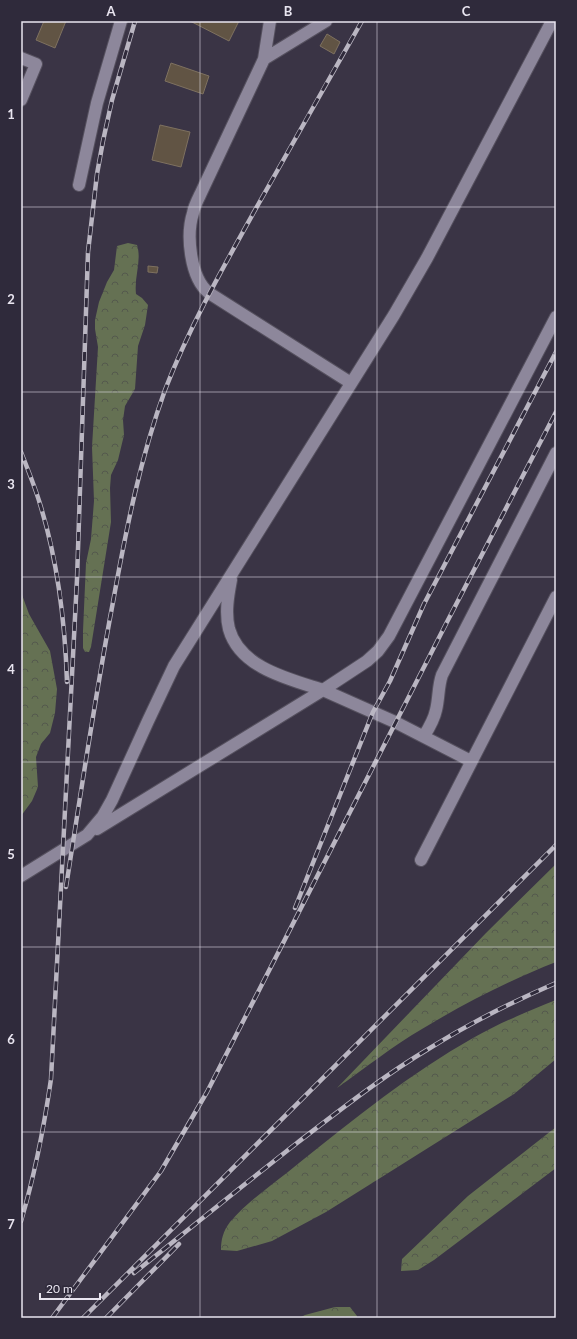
<svg xmlns="http://www.w3.org/2000/svg" width="577" height="1339" viewBox="0 0 577 1339" font-family="Lato,sans-serif">
<style>
.forest{fill:url(#forest-crowns)}
.building{fill:#615444;stroke:#7e7160}
.lines{fill:none;stroke-linecap:round;stroke-linejoin:round}
.minor-casing{stroke:#55505e;stroke-width:14}
.minor{stroke:#8d879b;stroke-width:12}
.rail-casing{stroke:#bab6c2;stroke-width:4.5}
.rail{stroke:#2f2a3b;stroke-width:3;stroke-dasharray:9;stroke-linecap:butt}
.grid{fill:none;stroke:#e9e5f0;stroke-width:1;stroke-opacity:0.55}
.neatline{fill:none;stroke:#e9e5f0;stroke-width:1.5}
.grid-label{font-size:13px;text-anchor:middle;font-weight:bold;fill:#e9e5f0}
</style>
<defs>
<pattern id="forest-crowns" width="20" height="18" patternUnits="userSpaceOnUse"><rect width="20" height="18" fill="#657153"/><path d="M2 6a3 3 0 1 1 6 0M12 15a3 3 0 1 1 6 0" fill="none" stroke="#54594d"/></pattern>
</defs>
<rect width="100%" height="100%" fill="#3a3445"/>
<path class="forest" d="M128,243L137,245C142,261 134,276 136,294L142,298L148,305L145,325L138,346L135,389L125,406L123,420L124,435L118,460L111,475L110,488L111,522L91,647L89,652H85L83,648V631L86,563L91,539L94,501L92,447L98,347L95,329V320L99,302L107,282L114,270L117,246Z
M21,592L29,614L50,651L57,689L55,713L50,733L41,744L36,757L38,787L32,801L21,816Z
M556,864V962C510,980 465,1003 422,1029C393,1046 365,1068 337,1088L486,933Z
M556,1000V1059L514,1094L326,1212L272,1241L237,1251L221,1250C221,1240 223,1231 230,1222C249,1200 276,1182 299,1163C355,1118 411,1073 473,1038C500,1023 528,1011 556,1000Z
M556,1127V1168L434,1260L418,1270L401,1271L402,1259L468,1196Z
M335,1307H350L357,1316V1318H299L305,1315Z"/>
<path class="building" d="M44,21H66L55,48L36,40Z
M190,21H239L229,41Z
M327,34L340,42L334,54L320,46Z
M171,63L209,76L203,94L165,81Z
M160,125L190,132L181,167L152,160Z
M148,266L158,267L157,273L148,272Z"/>
<g class="lines">
<g class="minor-casing">
<path id="minor" d="M270,21L264,59L200,195C197,201 194,207 193,213C186,235 190,278 209,293L351,383
M21,58L36,64L21,100
M264,59L326,21
M79,185L97,103L121,21
M231,580C228,596 225,613 229,629C240,668 289,679 323,690L367,661L378,651L389,636L556,317
M424,736C429,728 434,720 436,710C439,698 438,686 442,675L556,453
M97,829L323,690L395,722L471,761
M421,860L556,597
M21,876L87,835L103,816L112,800L148,721L174,666L394,315L427,258L552,21"/>
</g>
<use href="#minor" class="minor"/>
<g class="rail-casing">
<path id="rail" d="M21,452C28,470 35,487 40,504C58,562 65,621 67,682
M66,887C81,792 95,697 113,602C126,530 140,459 165,390C190,325 225,264 259,203C293,143 327,82 362,21
M295,908L373,712L390,681L424,604L556,352
M21,1221C35,1174 44,1127 51,1079L77,579L88,252L97,174L103,141L112,100L135,21
M134,1273C188,1230 242,1186 297,1143C340,1110 383,1076 430,1048C470,1023 512,1002 556,983
M52,1318L161,1171L207,1092L448,620L556,412
M83,1318L556,845
M106,1318L179,1244"/>
</g>
<use href="#rail" class="rail"/>
</g>
<path class="grid" d="M200,21V1318M377,21V1318M21,207H556M21,392H556M21,577H556M21,762H556M21,947H556M21,1132H556"/>
<rect width="577" height="1339" fill="none" stroke="#2f2a3b" stroke-width="44"/>
<path d="M40 1293v6h60v-6" fill="none" stroke="#e9e5f0" stroke-width="2"/>
<text x="46" y="1293" font-size="12" fill="#e9e5f0" stroke="#2f2a3b" stroke-width="3" paint-order="stroke">20 m</text>
<rect x="22" y="22" width="533" height="1295" class="neatline"/>
<g class="grid-label">
<text x="111" y="16">A</text>
<text x="288" y="16">B</text>
<text x="466" y="16">C</text>
<text x="11" y="119">1</text>
<text x="11" y="304">2</text>
<text x="11" y="489">3</text>
<text x="11" y="674">4</text>
<text x="11" y="859">5</text>
<text x="11" y="1044">6</text>
<text x="11" y="1229">7</text>
</g>
</svg>
